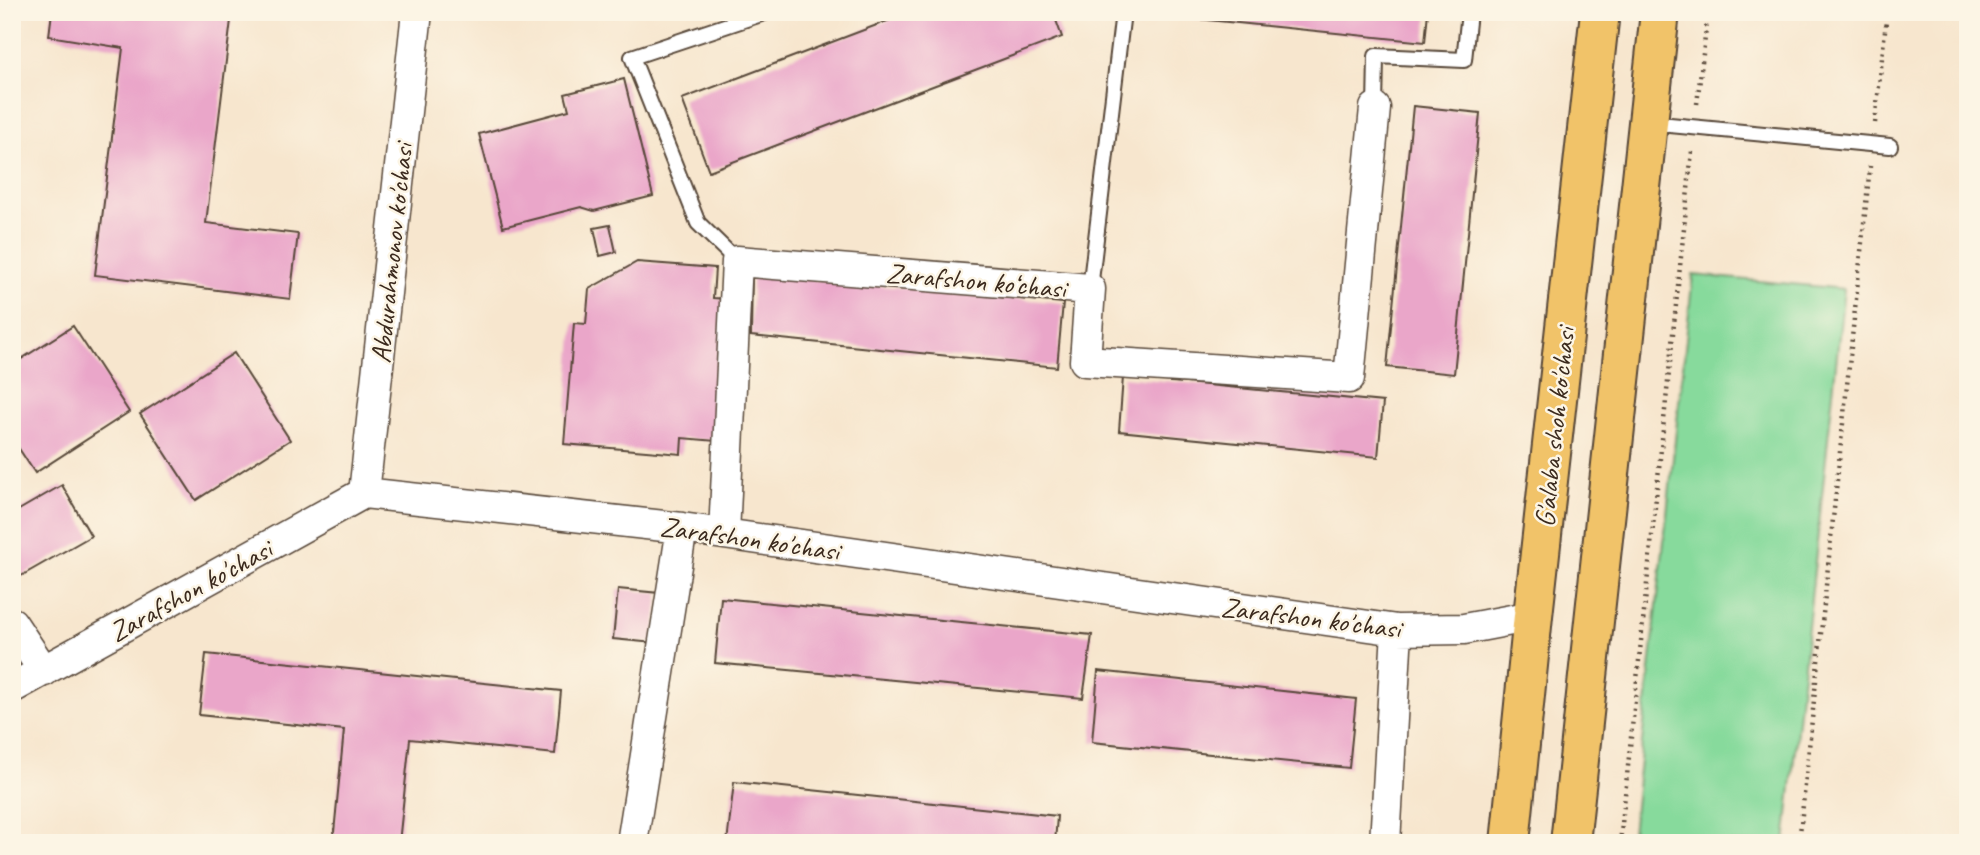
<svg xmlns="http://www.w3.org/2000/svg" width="1980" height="855" viewBox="0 0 1980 855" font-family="Caveat,sans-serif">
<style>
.green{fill:#87da9c;stroke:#61825d;stroke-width:2}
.building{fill:#eaa6c9}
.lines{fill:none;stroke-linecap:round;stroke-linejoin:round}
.lane-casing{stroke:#574638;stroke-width:18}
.street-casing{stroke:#574638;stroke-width:33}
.primary-casing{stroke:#574638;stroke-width:42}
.path{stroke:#574638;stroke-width:4.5;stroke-dasharray:2 5;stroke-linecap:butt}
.lane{stroke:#fff;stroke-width:14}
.street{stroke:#fff;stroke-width:30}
.primary{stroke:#f1c369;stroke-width:38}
.labels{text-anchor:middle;stroke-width:5;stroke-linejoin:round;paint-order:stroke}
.street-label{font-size:28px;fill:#3b2a1e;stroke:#fcf5e5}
</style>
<rect width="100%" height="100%" fill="#fcf5e5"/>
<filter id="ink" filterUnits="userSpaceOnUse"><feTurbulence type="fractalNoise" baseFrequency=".0143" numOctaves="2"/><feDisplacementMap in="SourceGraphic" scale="14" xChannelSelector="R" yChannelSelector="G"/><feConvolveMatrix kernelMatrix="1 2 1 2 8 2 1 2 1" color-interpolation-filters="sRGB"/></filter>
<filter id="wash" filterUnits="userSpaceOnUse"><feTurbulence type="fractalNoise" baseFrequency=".00686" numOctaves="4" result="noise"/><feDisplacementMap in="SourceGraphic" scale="28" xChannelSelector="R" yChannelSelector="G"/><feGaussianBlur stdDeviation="1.57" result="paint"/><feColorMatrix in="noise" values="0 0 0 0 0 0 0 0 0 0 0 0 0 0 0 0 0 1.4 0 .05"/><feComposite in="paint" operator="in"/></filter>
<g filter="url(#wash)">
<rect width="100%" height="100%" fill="#f7e6ce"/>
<path class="green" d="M1693,275L1844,289L1785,843H1631Z"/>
<g id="blocks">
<path class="building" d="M52,12H90L127,18L128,12H232L206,223L298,234L290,299L95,275L123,48L49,36Z
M911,12H1053L1062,37L709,171L682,99Z
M1169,12H1428L1425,42L1169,16Z
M624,79L653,196L594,211L581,207L503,227L479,134L569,110L565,94Z
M1413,106L1480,113L1454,374L1387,367Z
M610,225L616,252L600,256L594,228Z
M637,262L715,268L713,298L728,299L716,441L682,438L681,454L564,444L574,323L586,324L589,289Z
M752,274L1063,303L1057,367L751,336Z
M73,326L129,412L35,473L12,438V365Z
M234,353L290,440L196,500L140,414Z
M1123,377L1383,402L1378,457L1119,431Z
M62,485L91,536L14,580L12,577V514Z
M618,589L659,593L654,643L613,639Z
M721,598L1092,635L1083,698L715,663Z
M206,654L561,691L555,754L410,739L399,843H333L344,730L199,715Z
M1098,671L1356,699L1349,768L1092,742Z
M734,782L1057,816L1055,843H727Z"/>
</g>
</g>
<g filter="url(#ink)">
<use href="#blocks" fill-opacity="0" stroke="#574638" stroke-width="2"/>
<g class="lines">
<g class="lane-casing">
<path id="lane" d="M1375,108L1376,56L1464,60L1469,12
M1649,123L1890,146
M737,261L698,223L632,57L767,12
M1090,289L1123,12"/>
</g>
<g class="street-casing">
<path id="street" d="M364,493L417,12
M724,534L737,261L1090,289L1085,361L1349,378L1375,108
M12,623L44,671
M12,688L364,493L682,528L1397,630L1464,629L1533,616
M632,843L682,528
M1385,843L1397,630"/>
</g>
<g class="primary-casing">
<path id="primary" d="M1510,843L1533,616L1600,12
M1570,843L1660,12"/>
</g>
<path class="path" d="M1697,104L1708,12
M1875,123L1887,12
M1620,843L1692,151
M1799,843L1870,166"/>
<use href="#lane" class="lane"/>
<use href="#street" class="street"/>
<use href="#primary" class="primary"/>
</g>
</g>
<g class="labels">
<g class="street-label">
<text transform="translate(391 253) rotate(-84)" y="10">Abdurahmonov ko'chasi</text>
<text transform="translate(976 280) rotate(5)" y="10">Zarafshon ko‘chasi</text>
<text transform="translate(1554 427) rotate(-84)" y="10">G'alaba shoh ko'chasi</text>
<text transform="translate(750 538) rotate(8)" y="10">Zarafshon ko'chasi</text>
<text transform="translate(190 590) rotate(-29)" y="10">Zarafshon ko'chasi</text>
<text transform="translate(1311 617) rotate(7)" y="10">Zarafshon ko'chasi</text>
</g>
</g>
<rect width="1980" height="855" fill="none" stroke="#fcf5e5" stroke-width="42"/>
</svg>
